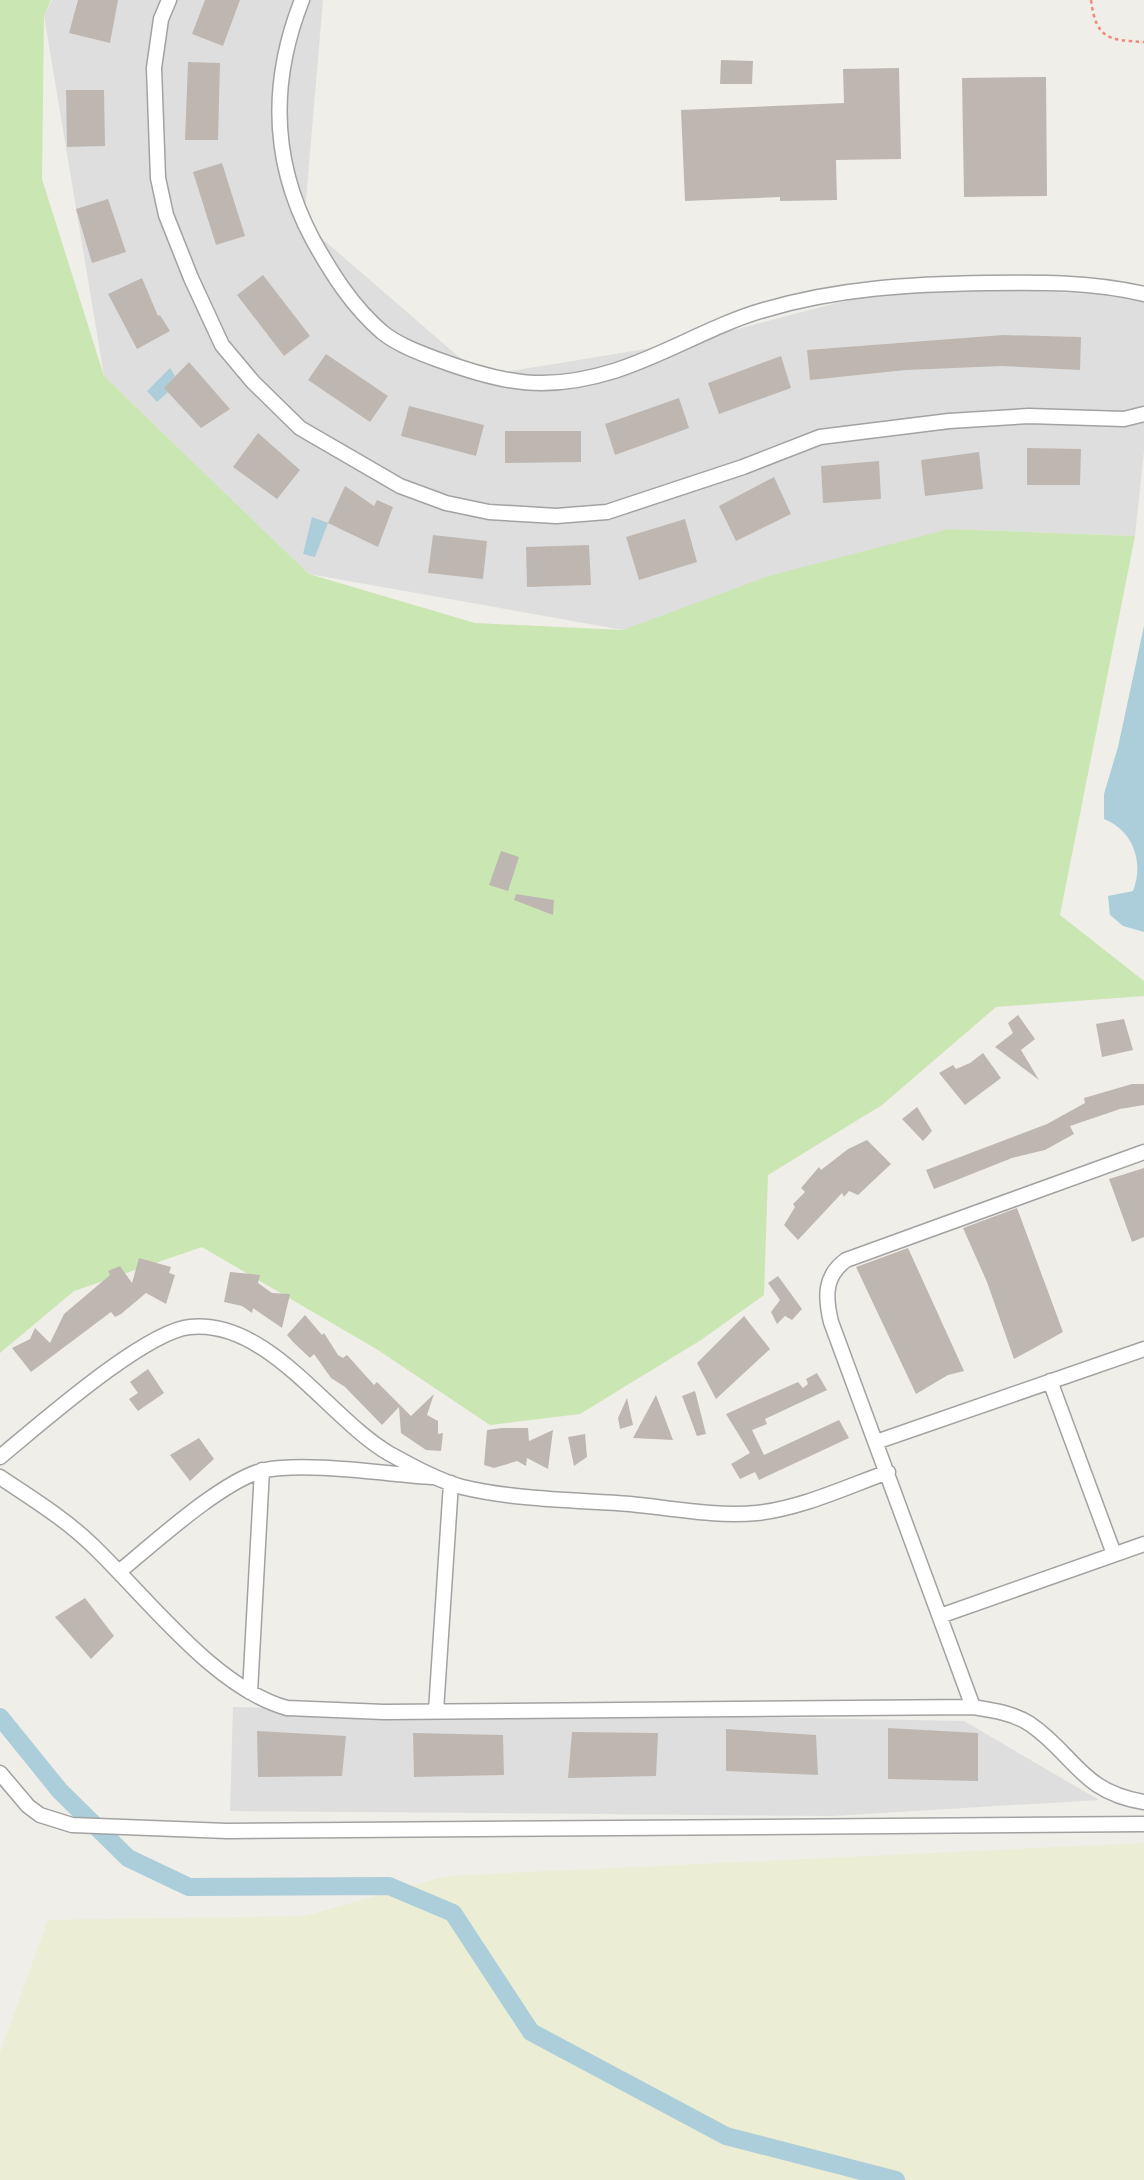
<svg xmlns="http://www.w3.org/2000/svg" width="1144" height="2180" viewBox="0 0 1144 2180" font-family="'Noto Sans',sans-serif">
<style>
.residential{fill:#dfdede}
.farmland{fill:#ebedd5}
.grass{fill:#cae6b2}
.water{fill:#acceda}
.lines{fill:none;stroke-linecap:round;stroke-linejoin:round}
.canal{stroke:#acceda;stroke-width:18}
.building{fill:#beb7b1}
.street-casing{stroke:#a2a2a2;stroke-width:17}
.path{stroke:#f08a7a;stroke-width:2.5;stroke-dasharray:3.5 3.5;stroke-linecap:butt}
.street{stroke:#fff;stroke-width:14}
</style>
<rect width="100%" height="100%" fill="#f0eee8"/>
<path class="residential" d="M52,0H323L304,223L481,376L688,342L909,284L1144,297V451L1135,536L949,529L623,630L309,574L104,376L44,16Z
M233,1707L964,1721L1099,1800L833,1816L230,1811Z"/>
<path class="farmland" d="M1144,1843V2180H0V2053L48,1920L305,1916L447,1876Z"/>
<path class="grass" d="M0,0H51L44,16L42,179L104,376L309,574L475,623L623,630L769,576L949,529L1135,536L1060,915L1144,981V996L996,1007L882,1105L768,1175L764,1295L701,1340L580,1414L490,1425L378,1350L202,1247L74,1291L0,1353Z"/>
<path class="water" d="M170,368L175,376L165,388L168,392L157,402L147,391Z
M312,517L328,523L315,557L303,554Z
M1144,626V932L1123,926L1110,915L1108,896L1133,891C1144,863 1134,831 1104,819V794L1118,747Z"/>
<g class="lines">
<path class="canal" d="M0,1717L60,1791L128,1858L189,1887L389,1886L453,1913L531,2032L726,2136L896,2180"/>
</g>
<path class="building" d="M78,0H118L110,43L69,33Z
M205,0H240L223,46L192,34Z
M721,60L753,61L752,84H720Z
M188,62L220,63L218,140H185Z
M899,68L901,159L836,160L837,200L780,201V197L685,201L681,110L844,103L843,69Z
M1046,77L1047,196L964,197L962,78Z
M66,90H104L105,146L67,147Z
M222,163L245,236L216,245L193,172Z
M108,199L126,252L92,263L76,209Z
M263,275L310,336L284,356L237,295Z
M142,278L158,316L160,315L170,331L137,349L108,294Z
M1003,335L1081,337L1080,370L1002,366L906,370L810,380L807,350Z
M326,354L388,396L370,422L308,380Z
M781,356L791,388L719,414L708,383Z
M189,362L230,409L201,428L164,388Z
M679,398L689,428L615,455L605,424Z
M409,406L484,425L476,456L401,436Z
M505,431H581V462L505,463Z
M258,433L300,470L277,499L233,467Z
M1027,448L1081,449L1080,485H1027Z
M979,452L983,489L925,496L921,460Z
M879,461L881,499L823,503L821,466Z
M774,477L791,514L736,541L719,506Z
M345,486L374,506L377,500L393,507L378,547L328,523Z
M685,519L697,562L639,580L626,537Z
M433,535L487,541L483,579L428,573Z
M589,545L591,585L527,587L526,547Z
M501,851L519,857L508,891L489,885Z
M516,894L554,900L553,915L514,900Z
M1018,1015L1035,1039L1021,1050L1039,1080L995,1047L1013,1033L1008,1023Z
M1124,1019L1133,1050L1102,1057L1096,1024Z
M983,1053L1001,1078L965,1105L939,1073L953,1065L956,1069L970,1063Z
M1132,1084H1144V1105L1120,1109L1070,1126L1074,1134L1045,1150L1012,1158L934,1189L926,1170L1047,1124L1085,1103L1084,1098Z
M917,1107L932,1131L923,1141L902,1119Z
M867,1140L891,1164L858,1195L849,1191L844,1197L842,1193L798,1240L784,1225L795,1207L793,1204L805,1192L801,1188L819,1167L821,1170L848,1149Z
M1144,1168V1237L1132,1242L1109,1179Z
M1017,1208L1063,1332L1014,1359L987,1282L963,1228Z
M908,1248L964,1371L948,1375L916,1394L856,1267Z
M139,1258L171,1267L169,1273L175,1275L166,1304L146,1293L121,1314L115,1317L111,1312L31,1372L12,1348L30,1339L35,1328L50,1343L64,1314L110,1275L108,1271L120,1266L132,1283Z
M230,1272L260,1275L258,1283L272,1293L290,1294L282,1328L253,1308L252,1313L242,1306L224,1302Z
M778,1276L802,1309L792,1320L785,1316L777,1324L771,1312L780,1300L768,1283Z
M305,1315L322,1335L324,1333L338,1355L343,1358L347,1355L374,1385L377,1382L411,1416L434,1394L427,1415L438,1421V1434L443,1433L441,1451L426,1450L401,1433L399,1407L382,1425L345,1387L331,1378L314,1354L310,1358L293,1342L287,1335Z
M744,1316L770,1349L716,1399L697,1363Z
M148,1369L164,1393L138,1411L129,1399L138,1393L130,1382Z
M817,1373L827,1390L765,1419L767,1424L752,1430L764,1455L839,1420L849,1438L759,1480L755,1472L740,1479L731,1464L750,1453L726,1414L798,1382L803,1388L808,1384L806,1379Z
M695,1391L706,1434L697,1436L682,1396Z
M656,1395L673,1440L633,1438Z
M627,1398L633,1425L620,1429L618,1418Z
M502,1428H528L529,1441L553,1430L548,1469L527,1458L526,1466L517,1461L494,1468L484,1465L487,1430Z
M585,1434L587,1457L574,1466L568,1437Z
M199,1438L214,1459L190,1481L170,1455Z
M85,1598L114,1636L91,1659L55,1617Z
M888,1728L978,1733V1781L888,1779Z
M726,1729L816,1735L818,1775L726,1771Z
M257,1731L346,1736L342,1776L258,1777Z
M572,1732L658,1733L656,1776L568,1778Z
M413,1733L503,1735L504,1775L414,1777Z"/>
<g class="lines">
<g class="street-casing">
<path id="street" d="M169,0L161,19L154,68L158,178L166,215L191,278L222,345L253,382L300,428L400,486L446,503L489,512L556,516L607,512L743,467L820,437L949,421L1029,416L1124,419L1144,414
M302,0C270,81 271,162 313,240C332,274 352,306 382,332C398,345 420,353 439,360C504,384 547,392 614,371C665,355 712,325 764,310C838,288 912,284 988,283C1039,282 1094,282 1144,294
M1050,1381L1114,1554
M876,1442L1144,1349
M0,1457C39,1425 145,1331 190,1327C269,1319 329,1419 390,1454C412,1466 439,1481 462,1487C516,1500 576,1500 630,1504C671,1508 716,1517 757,1513C802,1508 846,1487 888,1472
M0,1477C31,1498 64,1518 91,1544C146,1596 214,1688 287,1708L384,1712L973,1707C992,1710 1013,1713 1030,1724C1075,1755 1081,1792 1144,1802
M120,1571C153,1544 225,1478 265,1470C308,1462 385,1474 432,1477
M940,1616L1144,1544
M250,1692L262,1470
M973,1707L831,1322C825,1297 824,1276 846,1260L1144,1152
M436,1711L451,1483
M0,1773L28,1806L40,1815L72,1825L227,1831L1144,1824"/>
</g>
<path class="path" d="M1091,0C1096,39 1108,40 1144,42"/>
<use href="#street" class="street"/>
</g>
</svg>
